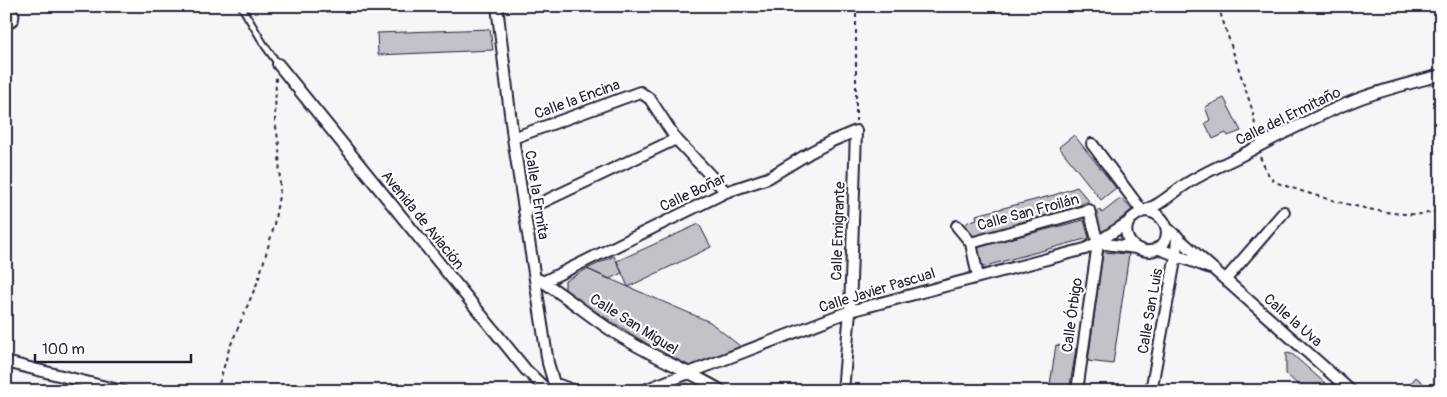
<svg xmlns="http://www.w3.org/2000/svg" width="1447" height="397" viewBox="0 0 1447 397" font-family="Pangolin,sans-serif">
<style>
.green{fill:#d7d7db;stroke:#7c7c8b}
.building{fill:#c2c2c9;stroke:#22223b}
.lines{fill:none;stroke-linecap:round;stroke-linejoin:round}
.lane-casing{stroke:#22223b;stroke-width:9}
.street-casing{stroke:#22223b;stroke-width:14}
.path{stroke:#22223b;stroke-width:2;stroke-dasharray:4 4;stroke-linecap:butt}
.lane{stroke:#fff;stroke-width:5}
.street{stroke:#fff;stroke-width:10}
.labels{text-anchor:middle;stroke-width:4.5;stroke-linejoin:round;paint-order:stroke}
.street-label{font-size:15px;fill:#22223b;stroke:#fff}
</style>
<rect width="100%" height="100%" fill="#f6f6f7"/>
<filter id="ink" filterUnits="userSpaceOnUse"><feTurbulence type="fractalNoise" baseFrequency=".02" numOctaves="2"/><feDisplacementMap in="SourceGraphic" scale="10" xChannelSelector="R" yChannelSelector="G"/><feConvolveMatrix kernelMatrix="1 2 1 2 8 2 1 2 1" color-interpolation-filters="sRGB"/></filter>
<g filter="url(#ink)">
<path class="green" d="M685,381L700,391H663Z"/>
<path class="building" d="M490,29L493,50L378,55L377,33Z
M1224,98L1241,131L1228,136L1226,133L1213,139L1205,123L1210,120L1205,107Z
M1074,135L1116,188L1101,200L1059,147Z
M1077,187L1089,201L1064,212L971,237L963,227L968,222L977,219L976,215L1054,195Z
M1121,198L1132,210L1103,233L1100,232L1094,213L1100,210L1102,213Z
M1084,220L1089,238L982,267L977,247Z
M699,224L711,247L628,287L617,261Z
M1103,252L1129,254L1113,364L1088,361Z
M614,256L622,273L609,279L587,269Z
M587,269L710,322L741,347L694,366H682L565,292V281Z
M1056,345L1076,349L1069,391H1049Z
M1286,353L1292,354L1334,391H1305L1286,374Z
M1416,377L1430,389L1428,391H1404Z"/>
<g class="lines">
<g class="lane-casing">
<path id="lane" d="M241,6L265,46L278,64
M6,29L15,21L16,15L10,6"/>
</g>
<g class="street-casing">
<path id="street" d="M497,6L513,138L548,363L555,387
M278,64L526,370L548,391
M513,138L640,92L650,99L676,139L726,192
M1092,144L1142,211
M524,211L676,139
M1142,211C1171,210 1176,247 1150,251C1149,251 1143,251 1142,250C1136,249 1131,245 1128,239C1119,216 1145,212 1158,204C1168,198 1177,190 1186,184C1203,173 1222,165 1240,156C1279,135 1319,114 1361,98C1386,89 1414,82 1441,75
M957,226L971,243L978,277
M1167,228L1351,391
M971,243L1089,210L1098,243L1077,391
M1098,243L1136,248
M1157,248L1210,268
M1226,279L1284,212
M540,280C566,296 589,316 615,333C649,355 687,370 722,391
M543,282L726,192L768,178L811,152L832,141L856,131L850,311L843,391
M6,362L122,391
M552,391L559,385L575,391
M642,391L850,311L1085,249C1100,242 1113,231 1128,223
M1151,391L1176,255L1177,236"/>
</g>
<path class="path" d="M856,6V121
M1218,6L1252,109L1257,135
M1260,157C1264,165 1268,178 1276,182C1283,186 1291,187 1298,190C1330,200 1411,225 1441,209
M217,391L229,349L258,281L273,230L280,190L279,145L275,121L276,76"/>
<use href="#lane" class="lane"/>
<use href="#street" class="street"/>
</g>
</g>
<g class="labels">
<g class="street-label">
<text transform="translate(577 99) rotate(-20)" y="5">Calle la Encina</text>
<text transform="translate(1288 116) rotate(-26)" y="5">Calle del Ermitaño</text>
<text transform="translate(693 192) rotate(-25)" y="5">Calle Boñar</text>
<text transform="translate(537 195) rotate(81)" y="5">Calle la Ermita</text>
<text transform="translate(1028 212) rotate(-15)" y="5">Calle San Froilán</text>
<text transform="translate(423 220) rotate(51)" y="5">Avenida de Aviación</text>
<text transform="translate(838 231) rotate(-88)" y="5">Calle Emigrante</text>
<text transform="translate(877 290) rotate(-17)" y="5">Calle Javier Pascual</text>
<text transform="translate(1150 311) rotate(-80)" y="5">Calle San Luis</text>
<text transform="translate(1072 315) rotate(-82)" y="5">Calle Órbigo</text>
<text transform="translate(1293 320) rotate(41)" y="5">Calle la Uva</text>
<text transform="translate(634 324) rotate(32)" y="5">Calle San Miguel</text>
</g>
</g>
<rect width="1447" height="397" fill="none" stroke="#fff" stroke-width="25"/>
<rect x="12" y="12" width="1422" height="372" fill="none" stroke="#22223b" stroke-width="2" filter="url(#ink)"/>
<path d="M35 354v8h156v-8" fill="none" stroke="#22223b" stroke-width="2.5"/>
<text x="42" y="354" font-size="15" fill="#22223b" stroke="#ffffff" stroke-width="4" paint-order="stroke">100 m</text>
</svg>
